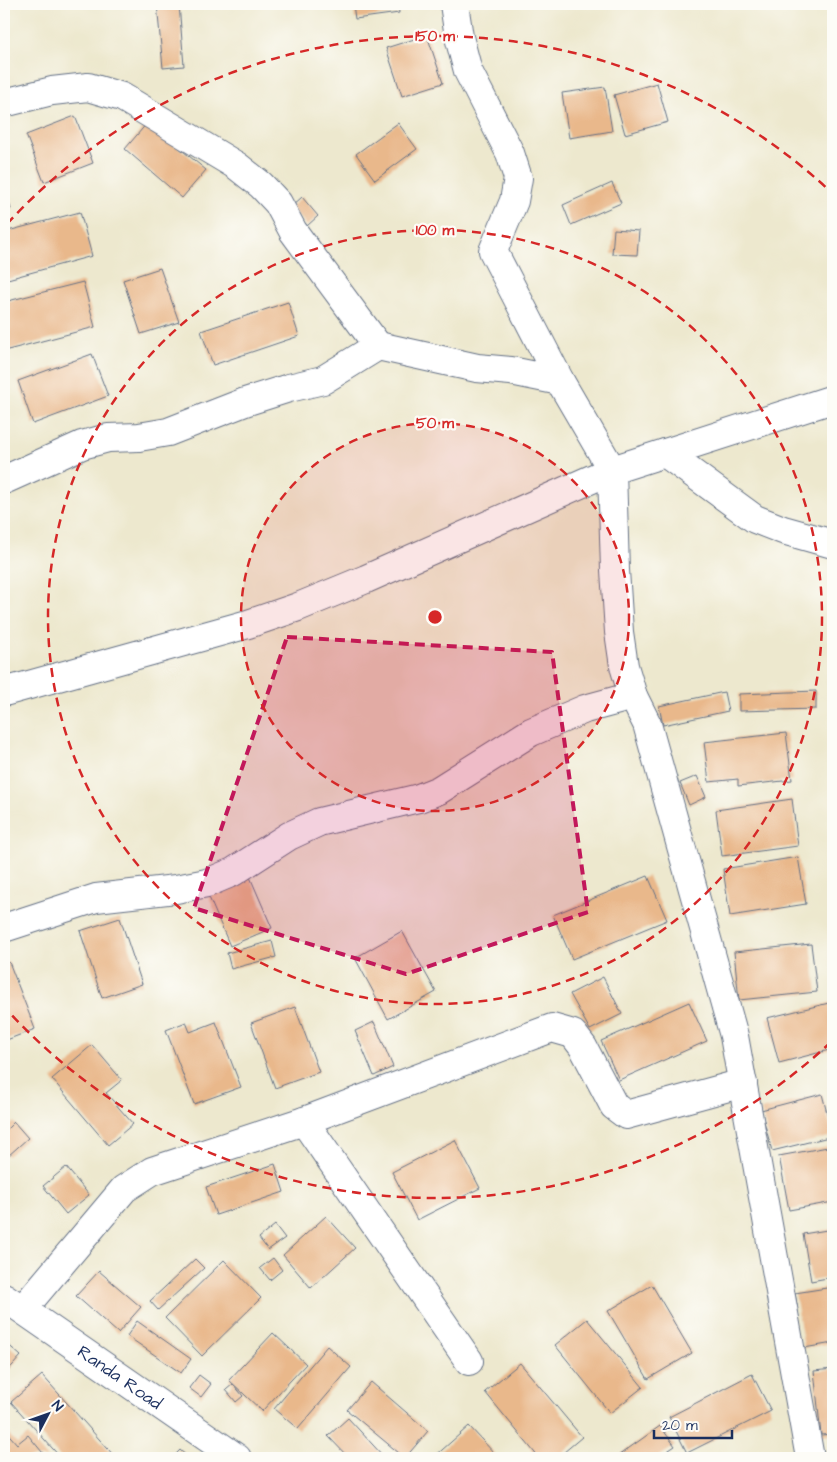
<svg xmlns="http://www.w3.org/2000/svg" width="837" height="1462" viewBox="0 0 837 1462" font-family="'Architects Daughter',sans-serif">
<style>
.building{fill:#e9b88b}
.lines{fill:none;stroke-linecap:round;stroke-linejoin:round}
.minor-casing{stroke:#647085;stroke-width:30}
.minor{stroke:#fff;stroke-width:28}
.marked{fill:#c2185b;fill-opacity:0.2;stroke:#c2185b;stroke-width:4;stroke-dasharray:10 6;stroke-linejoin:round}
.ring{fill:none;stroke:#d62828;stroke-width:2.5;stroke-dasharray:9 6}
.labels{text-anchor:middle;stroke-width:4.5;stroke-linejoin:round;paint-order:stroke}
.street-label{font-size:18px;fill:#1b2f5e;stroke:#fdfcf7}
.centre{fill:#d62828;stroke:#fdfcf7;stroke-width:2.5}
.ring-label{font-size:15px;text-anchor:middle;font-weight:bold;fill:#d62828;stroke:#fdfcf7;stroke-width:4.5;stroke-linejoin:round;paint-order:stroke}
</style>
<rect width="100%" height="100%" fill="#fdfcf7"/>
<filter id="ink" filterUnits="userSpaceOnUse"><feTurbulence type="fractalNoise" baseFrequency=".02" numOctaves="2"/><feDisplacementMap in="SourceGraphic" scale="10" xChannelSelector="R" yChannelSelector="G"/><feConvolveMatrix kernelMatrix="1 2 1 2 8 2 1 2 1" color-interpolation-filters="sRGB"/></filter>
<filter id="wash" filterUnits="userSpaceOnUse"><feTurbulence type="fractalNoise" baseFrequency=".0096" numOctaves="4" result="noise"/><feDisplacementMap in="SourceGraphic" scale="20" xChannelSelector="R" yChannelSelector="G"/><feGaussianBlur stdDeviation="1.12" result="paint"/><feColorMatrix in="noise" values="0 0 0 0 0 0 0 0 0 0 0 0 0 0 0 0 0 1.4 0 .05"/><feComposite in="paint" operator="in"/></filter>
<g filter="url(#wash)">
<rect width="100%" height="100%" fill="#ede8ce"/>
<g id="blocks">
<path class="building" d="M157,4H179L184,66L163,68Z
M353,4H398L399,13L355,19Z
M427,35L443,83L402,96L386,48Z
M657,83L668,122L625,134L614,95Z
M605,87L612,131L569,138L562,93Z
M75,116L93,163L44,182L26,135Z
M148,122L206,170L182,198L125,149Z
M398,123L417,149L375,180L356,154Z
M612,183L621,203L571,225L563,205Z
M4,186L11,209L4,211Z
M302,197L318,216L307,226L291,207Z
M80,212L92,256L4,280V232Z
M614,229L639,231L637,255L612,254Z
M160,268L179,322L141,334L123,280Z
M83,282L95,327L4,351V302Z
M288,302L299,336L213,365L201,331Z
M92,354L108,396L33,424L18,381Z
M816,691V709L739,711V694Z
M724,692L728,711L663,725L659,706Z
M786,733L792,780L738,786V779L709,782L704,742Z
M697,776L706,797L689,805L680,783Z
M792,799L798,846L722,856L716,810Z
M798,857L806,904L730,916L723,869Z
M247,870L272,928L230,946L205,888Z
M648,876L667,920L572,959L553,915Z
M120,918L142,984L102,998L80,931Z
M402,931L436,992L388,1019L355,958Z
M272,941L276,957L231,969L227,953Z
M811,944L817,992L739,1000L734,952Z
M9,962L35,1029L4,1041V964Z
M603,977L622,1014L590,1030L570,994Z
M689,1002L707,1041L619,1080L601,1041Z
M833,1002V1049L779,1063L767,1018Z
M295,1007L319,1072L275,1088L251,1023Z
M186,1022L190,1032L216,1022L241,1087L194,1104L166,1030Z
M374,1022L393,1067L374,1076L355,1031Z
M92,1045L122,1080L106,1093L133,1124L108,1145L52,1079Z
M822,1094L833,1136L772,1151L761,1110Z
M14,1122L28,1138L8,1156L4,1151V1132Z
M455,1140L480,1188L417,1220L392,1172Z
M833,1146V1202L789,1210L779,1156Z
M275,1164L284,1192L216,1215L206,1187Z
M66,1167L89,1195L66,1214L43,1186Z
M326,1216L355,1248L311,1288L283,1255Z
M275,1225L285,1238L268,1250L259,1238Z
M833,1229V1277L811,1281L803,1234Z
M273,1258L282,1270L270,1280L260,1268Z
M195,1259L204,1268L158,1310L150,1301Z
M224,1260L261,1298L202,1356L165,1318Z
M99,1271L141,1307L118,1333L76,1296Z
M652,1285L692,1353L648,1379L608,1311Z
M833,1287V1343L804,1348L795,1293Z
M587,1319L643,1387L610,1413L555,1345Z
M137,1321L191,1359L181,1373L127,1336Z
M273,1333L306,1364L262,1411L229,1380Z
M4,1341L21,1356L4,1375Z
M327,1346L351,1367L298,1429L274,1409Z
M520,1363L582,1437L557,1458H539L485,1392Z
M833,1369V1434L821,1435L814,1371Z
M752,1374L771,1411L687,1453L669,1417Z
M42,1375L116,1458H61L11,1402Z
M199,1375L211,1384L201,1397L189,1388Z
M371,1382L428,1431L405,1458L347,1410Z
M233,1384L243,1396L236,1402L226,1390Z
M348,1418L385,1458H349L328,1436Z
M469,1426L496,1455L492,1458H433Z
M660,1426L675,1446L657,1458H615Z
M4,1429L17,1444L28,1435L47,1458H4Z
M180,1450L189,1458H172Z"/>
</g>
</g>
<g filter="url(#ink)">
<use href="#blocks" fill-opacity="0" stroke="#647085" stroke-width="1"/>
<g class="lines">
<g class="minor-casing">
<g id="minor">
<path d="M454,4L459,37L468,71L510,153L518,178L514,201L493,251L560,381L612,470L615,570L619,632L624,666L633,696L647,724L734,1036L810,1458"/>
<path d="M4,103L52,91L88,87L122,97L237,166L261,185L278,203L293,231L378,346"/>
<path d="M665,453L755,519L783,530L833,544"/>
<path d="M4,480L82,445L108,438L139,437L168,432L245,402L289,388L323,380L378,346L477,368L511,371L560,381"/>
<path d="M4,692L248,624L298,607L366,579L612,470L833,399"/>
<path d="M4,928L96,898L176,889L207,883L233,872L289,836L319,822L419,798L439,790L531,732L585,709L633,696"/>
<path d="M304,1121L469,1361"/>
<path id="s1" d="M4,1297L237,1458"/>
<path d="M23,1309L124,1189L152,1171L304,1121L552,1028L573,1034L583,1047L614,1106L626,1115L743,1083"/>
</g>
</g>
<use href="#minor" class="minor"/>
</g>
</g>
<path class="marked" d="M287,637L552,652L588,912L406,974L194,908Z"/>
<circle cx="435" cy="617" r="194" fill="#d62828" fill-opacity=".12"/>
<g class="ring">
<circle cx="435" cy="617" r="194"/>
<circle cx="435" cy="617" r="387"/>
<path d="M831 1042A581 581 0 0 1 7 1010M7 224A581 581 0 0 1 831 192"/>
</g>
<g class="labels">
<g class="street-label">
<text dy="6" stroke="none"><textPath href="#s1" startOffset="141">Randa Road</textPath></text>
</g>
</g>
<circle cx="435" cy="617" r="8" class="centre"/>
<g class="ring-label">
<text x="435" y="41">150 m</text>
<text x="435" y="235">100 m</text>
<text x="435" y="428">50 m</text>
</g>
<rect width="837" height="1462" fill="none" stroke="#fdfcf7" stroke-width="20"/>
<g transform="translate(48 1414) rotate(49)" stroke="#fdfcf7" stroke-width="4" paint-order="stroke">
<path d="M0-4L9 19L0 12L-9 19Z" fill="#1b2f5e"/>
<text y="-8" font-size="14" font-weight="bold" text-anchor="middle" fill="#1b2f5e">N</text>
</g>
<path d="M654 1430v8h78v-8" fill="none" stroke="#1b2f5e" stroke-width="2.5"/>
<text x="662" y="1430" font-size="15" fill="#1b2f5e" stroke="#fdfcf7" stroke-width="4" paint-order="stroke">20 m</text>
</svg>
